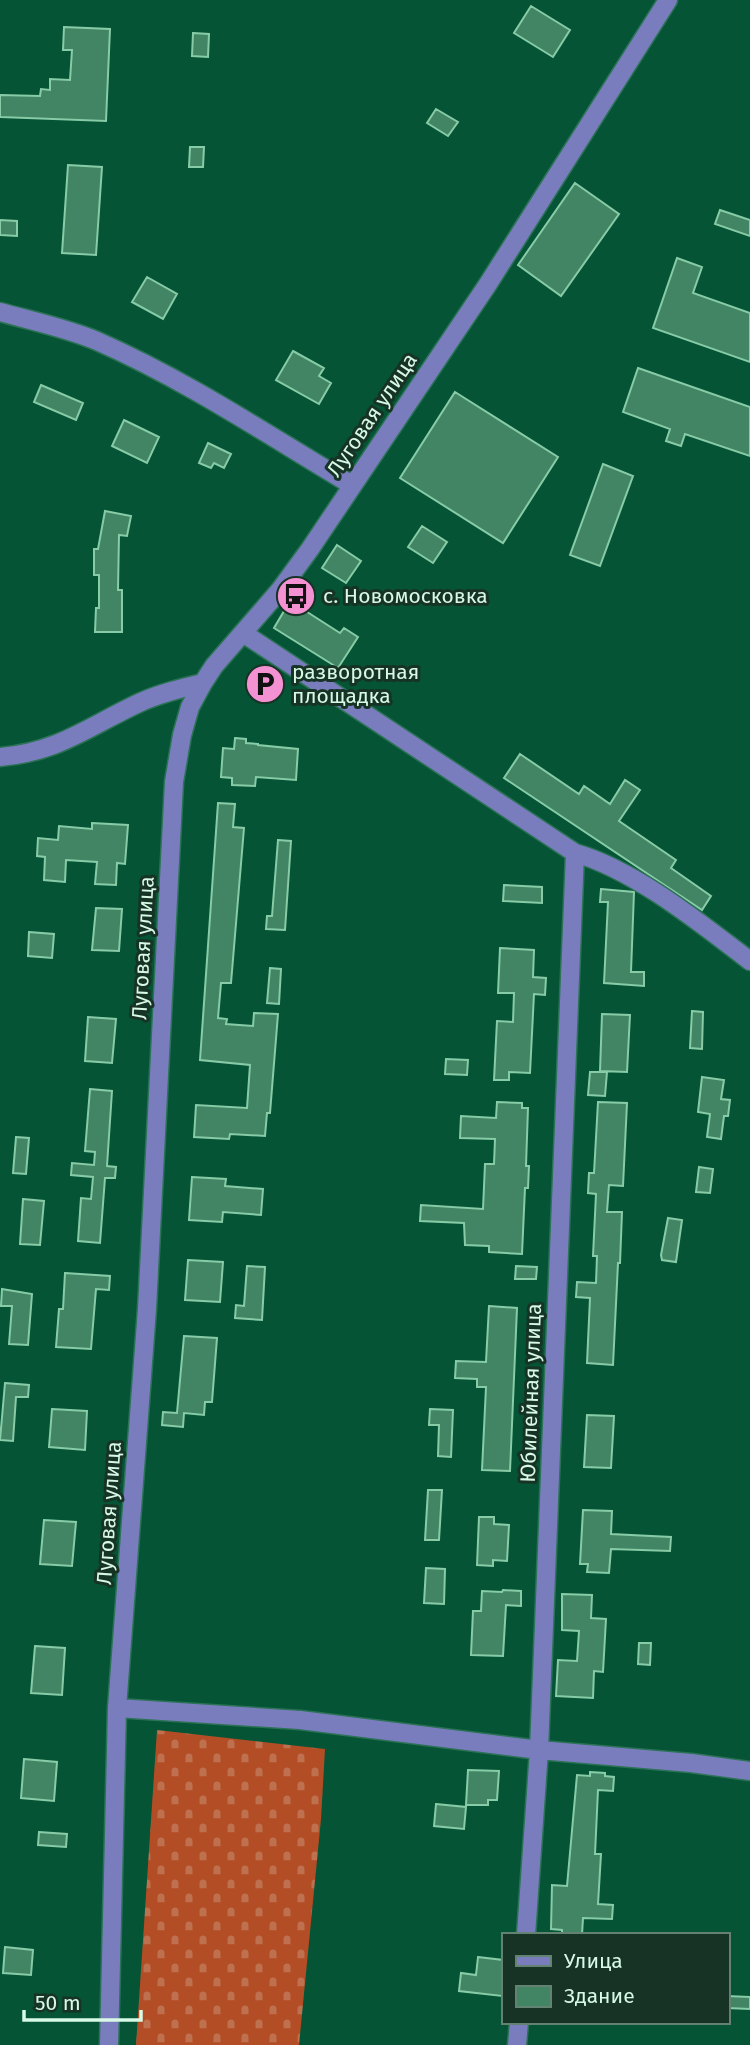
<svg xmlns="http://www.w3.org/2000/svg" width="750" height="2045" viewBox="0 0 750 2045" font-family="'Fira Sans',sans-serif">
<style>
.cemetery{fill:url(#cemetery-stones)}
.building{fill:#428564;stroke:#87cba7;stroke-width:2}
.lines{fill:none;stroke-linecap:round;stroke-linejoin:round}
.minor-casing{stroke:#2b7256;stroke-width:21}
.minor{stroke:#7a7dbd;stroke-width:18}
.labels{text-anchor:middle;stroke-width:6;stroke-linejoin:round;paint-order:stroke}
.street-label{font-size:21px;fill:#d8f9e6;stroke:#173325}
.poi-label{font-size:21px;fill:#d8f9e6;stroke:#173325;text-anchor:start}
</style>
<defs>
<pattern id="cemetery-stones" width="16" height="16" patternUnits="userSpaceOnUse" patternTransform="scale(1.75)"><rect width="16" height="16" fill="#b24d25"/><path d="M2 7V4a2 2 0 0 1 4 0v3zM10 15v-3a2 2 0 0 1 4 0v3z" fill="#bf704f"/></pattern>
</defs>
<rect width="100%" height="100%" fill="#055436"/>
<path class="cemetery" d="M157,1730L325,1749L321,1819L299,2045H136Z"/>
<path class="building" d="M531,6L570,30L553,57L514,33Z
M64,27L110,29L106,121L0,117V95L40,96L41,89L50,90V79L70,80L72,50H63Z
M193,33L209,34L208,57L192,56Z
M436,109L458,122L448,136L427,123Z
M190,147H204L203,167H189Z
M68,165L102,167L96,255L62,253Z
M575,183L619,214L561,296L518,265Z
M720,210L750,220V236L715,224Z
M0,220L17,221V236L0,235Z
M677,258L702,267L693,293L750,313V362L653,328Z
M147,277L177,294L163,319L132,302Z
M293,351L324,368L319,376L331,383L319,404L276,380Z
M638,368L750,407V456L685,434L681,446L666,441L670,429L623,412Z
M41,385L83,403L76,420L34,402Z
M455,392L558,457L503,543L400,478Z
M124,420L159,437L147,463L112,446Z
M208,443L231,454L224,468L214,463L211,468L199,463Z
M603,464L633,476L600,566L570,555Z
M105,511L131,516L127,536L119,535L118,590H122V632H95L96,608H99V575H94V549H98Z
M422,526L447,542L433,563L408,547Z
M337,545L361,561L346,583L322,568Z
M290,601L340,633L344,628L358,637L338,668L274,628Z
M235,738L246,739V743L258,744V745L298,749L296,780L256,777L255,786L232,785V778L221,777L223,748L234,749Z
M520,754L579,794L584,786L610,804L625,780L640,790L619,821L676,860L671,868L711,896L702,910L504,778Z
M218,803L235,804L233,827L244,828L231,983H221L218,1018L227,1019L226,1024L253,1026L254,1013L278,1014L270,1113H267L265,1136L230,1134L229,1139L194,1137L196,1105L247,1108L250,1065L200,1060Z
M92,823L128,825L125,864L117,863L116,885L95,884L97,862L66,860L65,882L44,880L45,857L37,856L38,838L58,840L59,826L92,829Z
M278,840L291,841L285,930L266,929L267,916H272Z
M504,885L542,887V903L503,901Z
M601,889L634,892L631,972H644V986L604,983L608,902H600Z
M96,908L122,909L119,951L92,950Z
M29,932L54,934L52,958L28,956Z
M500,948L534,950L533,977L546,978L545,995L534,994L530,1073L509,1072V1080H494L497,1021L513,1022L514,993H498Z
M270,968L281,969L279,1004L267,1003Z
M692,1011L703,1012L702,1049L690,1048Z
M602,1014L630,1015L627,1072L600,1071Z
M88,1017L116,1019L112,1063L85,1061Z
M446,1059L468,1060L467,1075L445,1074Z
M590,1072H607L605,1096L588,1095Z
M702,1077L724,1080L721,1099L730,1100L728,1116H724L721,1139L707,1137L710,1114L698,1112Z
M90,1089L112,1091L107,1166L116,1167L115,1178H105L100,1243L78,1241L81,1198L91,1199L93,1177L71,1175L72,1163L94,1165L95,1152L85,1151Z
M497,1102L522,1103V1108H528L526,1166H529L528,1188H525L522,1254L489,1252V1246L465,1245L464,1223L420,1221L421,1205L483,1209L485,1164H494L495,1139L460,1138L461,1116L496,1118Z
M598,1102L627,1103L623,1186L609,1185L607,1212H622L620,1263H618L613,1365L587,1363L590,1298L576,1297L577,1282L596,1283L597,1256H593L596,1194L588,1193L589,1173H594Z
M16,1137L29,1138L26,1174L13,1173Z
M699,1167L713,1169L710,1193L696,1192Z
M192,1177L226,1179L225,1186L263,1189L261,1215L223,1212L222,1222L189,1220Z
M23,1199L44,1201L40,1245L20,1244Z
M668,1218L682,1220L676,1262L662,1260L661,1255Z
M188,1260L223,1262L220,1302L185,1300Z
M247,1266L265,1267L262,1320L235,1318L236,1305L244,1306Z
M516,1266L537,1267L536,1279H515Z
M65,1273L110,1276L109,1290L96,1289L91,1349L56,1347L59,1309H63Z
M2,1289L32,1294L28,1345L9,1344L12,1306H1Z
M489,1306L517,1308L510,1471L482,1470L486,1387H477V1379L455,1378L456,1361L486,1362Z
M184,1336L217,1338L212,1402H205L204,1415L184,1413L183,1427L162,1425L163,1412L177,1413Z
M5,1383L29,1385L28,1397H16L13,1441L0,1440Z
M52,1409L87,1411L85,1450L49,1447Z
M430,1409L453,1410L451,1457L438,1456L439,1425H429Z
M587,1415L614,1416L611,1468L584,1467Z
M428,1490H442L439,1540H425Z
M583,1510L612,1511L611,1534L671,1537L670,1551L611,1549L609,1573L587,1572L588,1564H580Z
M479,1517H494V1524L509,1525L507,1561L493,1560V1566L477,1565Z
M44,1520L76,1522L72,1566L40,1564Z
M426,1568L445,1569L444,1604L424,1603Z
M503,1590L521,1591V1606L506,1605L503,1656L471,1655L473,1611H481L482,1591L502,1592Z
M562,1594L592,1595L591,1618L606,1619L603,1672L594,1671L593,1698L556,1696L558,1660L577,1661L579,1631L562,1630Z
M639,1643H651L650,1665L638,1664Z
M35,1646L65,1648L62,1695L31,1693Z
M24,1759L57,1762L54,1801L21,1798Z
M468,1770L499,1771L497,1800H488V1805H466Z
M590,1772L605,1773V1776L614,1777L613,1791L598,1790L595,1854H601L598,1904L613,1905L612,1919L583,1918L582,1935H562V1930L551,1929L552,1885L567,1886L577,1775L590,1776Z
M436,1804L466,1807L464,1829L434,1826Z
M39,1832L67,1834L66,1847L38,1845Z
M5,1947L33,1950L31,1975L3,1973Z
M478,1957L503,1960L502,1996L459,1991L461,1973L476,1975Z
M727,1996L750,1997V2009L727,2008Z"/>
<g class="lines">
<g class="minor-casing">
<path id="minor" d="M0,312C32,321 66,328 97,341C186,380 268,435 352,485
M243,633L575,853C635,870 700,923 750,961
M0,757C59,752 89,726 141,702C161,693 182,688 203,683
M117,1708L300,1720L539,1750L691,1763L750,1771
M526,1935L539,1750L575,853
M109,2045L117,1708L147,1309L174,782L182,735L190,707L203,683L214,666L280,590L310,549L488,284L668,0
M517,2045L519,2022"/>
</g>
<use href="#minor" class="minor"/>
</g>
<defs>
<g id="bus-disc" transform="scale(2.0125)"><circle r="9.5" fill="#f491d3" stroke="#173325"/><path d="M-5-6H5V4H4V6H2V4H-2V6H-4V4H-5ZM-3.5-4V0h7V-4ZM-3.5 1.2v1.5H-2V1.2ZM2 1.2v1.5H3.5V1.2Z" fill="#111"/></g>
<g id="parking-disc" transform="scale(2.0125)"><circle r="9.5" fill="#f491d3" stroke="#173325"/><path d="M-3.5-5.5H1a3.5 3.5 0 0 1 0 7H-1V5.5H-3.5ZM-1-3.4V-.6H.8a1.4 1.4 0 0 0 0-2.8Z" fill="#111"/></g>
</defs>
<g fill-rule="evenodd">
<use href="#bus-disc" x="296" y="596"/>
<use href="#parking-disc" x="265" y="684"/>
</g>
<g class="labels">
<g class="street-label">
<text transform="translate(372 415) rotate(-56)" y="7">Луговая улица</text>
<text transform="translate(143 948) rotate(-87)" y="7">Луговая улица</text>
<text transform="translate(531 1393) rotate(-88)" y="7">Юбилейная улица</text>
<text transform="translate(109 1513) rotate(-86)" y="7">Луговая улица</text>
</g>
<g class="poi-label">
<text x="323" y="603">с. Новомосковка</text>
<text x="292" y="679">разворотная<tspan x="292" dy="24">площадка</tspan></text>
</g>
</g>
<rect x="502" y="1933" width="228" height="91" fill="#173325" stroke="#648272" stroke-width="2"/>
<rect x="516" y="1956" width="35" height="10" fill="#7a7dbd" stroke="#648272" stroke-width="2"/>
<text x="564" y="1968" font-size="21" fill="#d8f9e6">Улица</text>
<rect x="516" y="1986" width="35" height="21" fill="#428564" stroke="#648272" stroke-width="2"/>
<text x="564" y="2003" font-size="21" fill="#d8f9e6">Здание</text>
<path d="M24 2010v10h117v-10" fill="none" stroke="#d8f9e6" stroke-width="3.5"/>
<text x="35" y="2010" font-size="21" fill="#d8f9e6" stroke="#173325" stroke-width="5" paint-order="stroke">50 m</text>
</svg>
